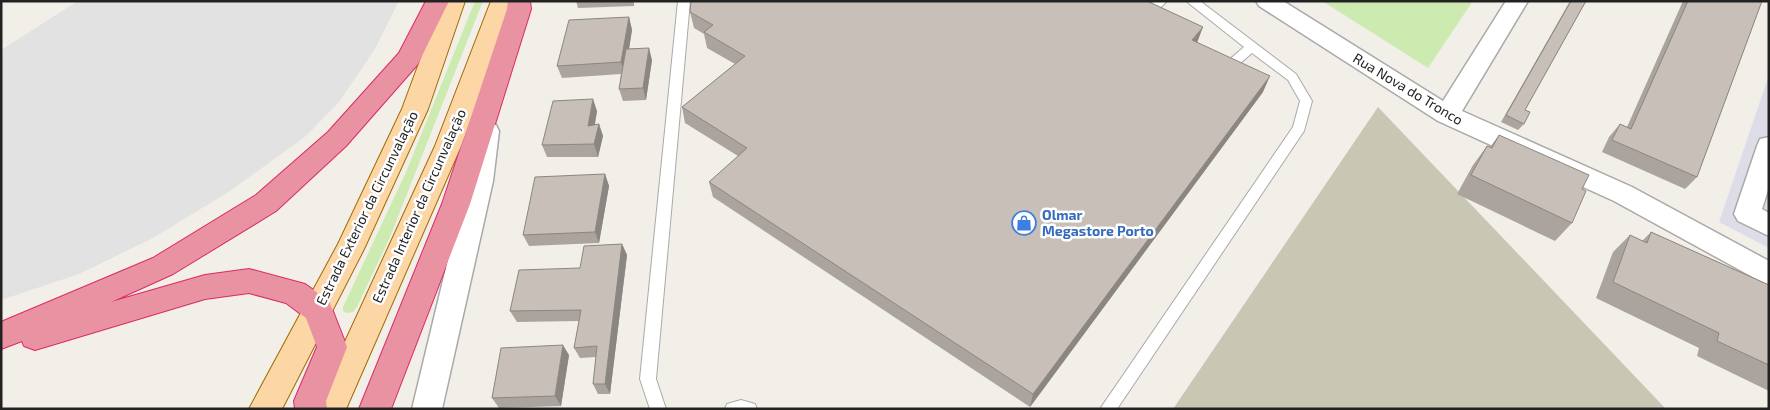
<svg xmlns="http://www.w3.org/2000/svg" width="1770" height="410" viewBox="0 0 1770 410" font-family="'Exo 2',sans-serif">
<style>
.construction{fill:#c7c7b4}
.grass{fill:#cdebb0}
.parking{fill:#e2e2e2}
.plaza{fill:#dddde8}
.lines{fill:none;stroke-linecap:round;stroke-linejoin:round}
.lane-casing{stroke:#a9a9a9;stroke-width:2}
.street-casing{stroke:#a9a9a9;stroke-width:3}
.primary-casing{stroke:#a06b00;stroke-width:2}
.highway-casing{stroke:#dc2a67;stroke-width:2}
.lane{fill:#fff;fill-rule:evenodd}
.street{fill:#fff;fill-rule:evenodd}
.primary{fill:#fcd6a4;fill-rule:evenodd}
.highway{fill:#e892a2;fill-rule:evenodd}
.wall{fill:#aba49e}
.shaded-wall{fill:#8b8681}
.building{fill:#c7bfb8;stroke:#8b8681}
.labels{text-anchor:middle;stroke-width:5;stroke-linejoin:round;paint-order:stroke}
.street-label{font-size:14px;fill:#222;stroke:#fff}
.shop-label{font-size:14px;font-weight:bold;fill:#366cbe;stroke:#fff;text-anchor:start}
</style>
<rect width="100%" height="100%" fill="#f2efe9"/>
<path class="construction" d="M1378,107L1666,409H1173Z"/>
<path class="grass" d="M475,1H483L390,237L357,307L353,312L346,313L343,311V307L406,172Z
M1322,1H1473L1428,68Z"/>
<path class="parking" d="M78,1H399L375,49L352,83L339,102L306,136L230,191L153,238L79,274L1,300V50Z"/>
<path class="plaza" d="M1769,75V248L1719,222Z"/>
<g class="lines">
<g class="lane-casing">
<path id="lane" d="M678,1H690L656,379L666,409H650L640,379Z
M1154,1H1167L1152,16H1144V10Z
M1186,1H1200L1296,74L1312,101L1304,131L1117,409H1100L1293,127L1300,101L1288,80L1252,53L1230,72H1222L1220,69L1222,66L1244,47Z
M741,400L755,404L757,409H725L727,404Z"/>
</g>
<g class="street-casing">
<path id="street" d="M1256,1H1283L1443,101L1506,1H1528L1462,111L1632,187L1769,261V286L1614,201L1438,121L1259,6Z
M487,122L496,125L499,131L493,181L442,409H412L467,181L475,131L478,125Z
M1769,137V187L1762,209L1769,213V236L1738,221L1734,214L1757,146L1760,139Z"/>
</g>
<g class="primary-casing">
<path id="primary" d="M442,1H465L428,109L364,249L282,409H249L338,244L402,109Z
M491,1H514L461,146L346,409H314L435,146Z"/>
</g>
<g class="highway-casing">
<path id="highway" d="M426,1H449L418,64L346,146L276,211L173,274L111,302L205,275L249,269L305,284L329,301L347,347L326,401L327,409H295L294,401L317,347L306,318L286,303L249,293L205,299L35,350L24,346L22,341L1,349V322L153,258L256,195L328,132L399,53Z
M508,1H530L531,9L470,204L391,409H359L442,204L507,9Z"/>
</g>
<use href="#lane" class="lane"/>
<use href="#street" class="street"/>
<use href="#primary" class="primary"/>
<use href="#highway" class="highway"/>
</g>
<path class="wall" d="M576,1H634V6L578,8Z
M1570,1H1586L1525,110L1524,124L1518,130L1501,122Z
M1683,1H1762L1697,177L1685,189L1602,152L1609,137L1620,124L1627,127Z
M690,12L1197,43L1263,92L1030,407L713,197L709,182L738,156L685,123L682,107L735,64L707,48L704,34L694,28Z
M629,17L632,30L629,49L652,60L646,100L623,101L619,89L621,74L562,78L557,66Z
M597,111L595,125L599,124L603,136L598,157H547L542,145Z
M1499,135L1582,189L1572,223L1555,241L1457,194L1473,165L1487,146L1490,147Z
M605,174L609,186L599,243L529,246L523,235Z
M1651,232L1769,285V391L1697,356L1699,348L1596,298L1613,252L1630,235L1642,241Z
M622,244L627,255L610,394H598L593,384L596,357L580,358L574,348L579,321L517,322L510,311L580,268Z
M569,355L561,406L499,408L492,398Z"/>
<path class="shaded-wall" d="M629,17L632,30L625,74L621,62Z
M1203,27L1197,43L1192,40Z
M649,48L652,60L646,100L643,88Z
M1270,76L1263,92L1030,407L1033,394Z
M593,99L597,111L592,138L588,126Z
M599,124L603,136L598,157L594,144Z
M605,174L609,186L599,243L595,232Z
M622,244L627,255L610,394L605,384Z
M563,345L569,355L561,406L555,396Z"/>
<path class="building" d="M691,1H1147L1203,27L1192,40L1270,76L1033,394L709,182L747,148L682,107L745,56L704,32L713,25L690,12Z
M1571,1H1586L1525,110L1530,112L1524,124L1506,115Z
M1688,1H1762L1697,177L1612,140L1620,124L1631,129Z
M629,17L621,62L557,66L569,20Z
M649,48L643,88L619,89L626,49Z
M593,99L588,126L599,124L594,144L542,145L553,101Z
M1499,135L1589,175L1582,189L1586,191L1572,223L1471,175L1487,146L1492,148Z
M605,174L595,232L523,235L535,177Z
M1651,232L1769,285V365L1717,341L1719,333L1613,282L1630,235L1647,243Z
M622,244L605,384H593L597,346L574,348L581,310L510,311L519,270L580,268L584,246Z
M563,345L555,396L492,398L501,348Z"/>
<defs>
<g id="shop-ring" transform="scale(1.25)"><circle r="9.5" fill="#fff" stroke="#3f7fe0" stroke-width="1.5"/><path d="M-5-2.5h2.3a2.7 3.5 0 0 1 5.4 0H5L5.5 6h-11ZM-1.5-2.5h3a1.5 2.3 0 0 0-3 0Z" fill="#3f7fe0"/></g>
</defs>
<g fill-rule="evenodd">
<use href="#shop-ring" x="1024" y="223"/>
</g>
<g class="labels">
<g class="street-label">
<text transform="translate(1408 89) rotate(31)" y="5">Rua Nova do Tronco</text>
<text transform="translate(419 206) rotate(-66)" y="5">Estrada Interior da Circunvalação</text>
<text transform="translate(367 208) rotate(-64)" y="5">Estrada Exterior da Circunvalação</text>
</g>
<g class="shop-label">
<text x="1042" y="220">Olmar<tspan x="1042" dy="16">Megastore Porto</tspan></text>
</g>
</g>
<rect width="1770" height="410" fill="none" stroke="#222222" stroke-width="5"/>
</svg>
